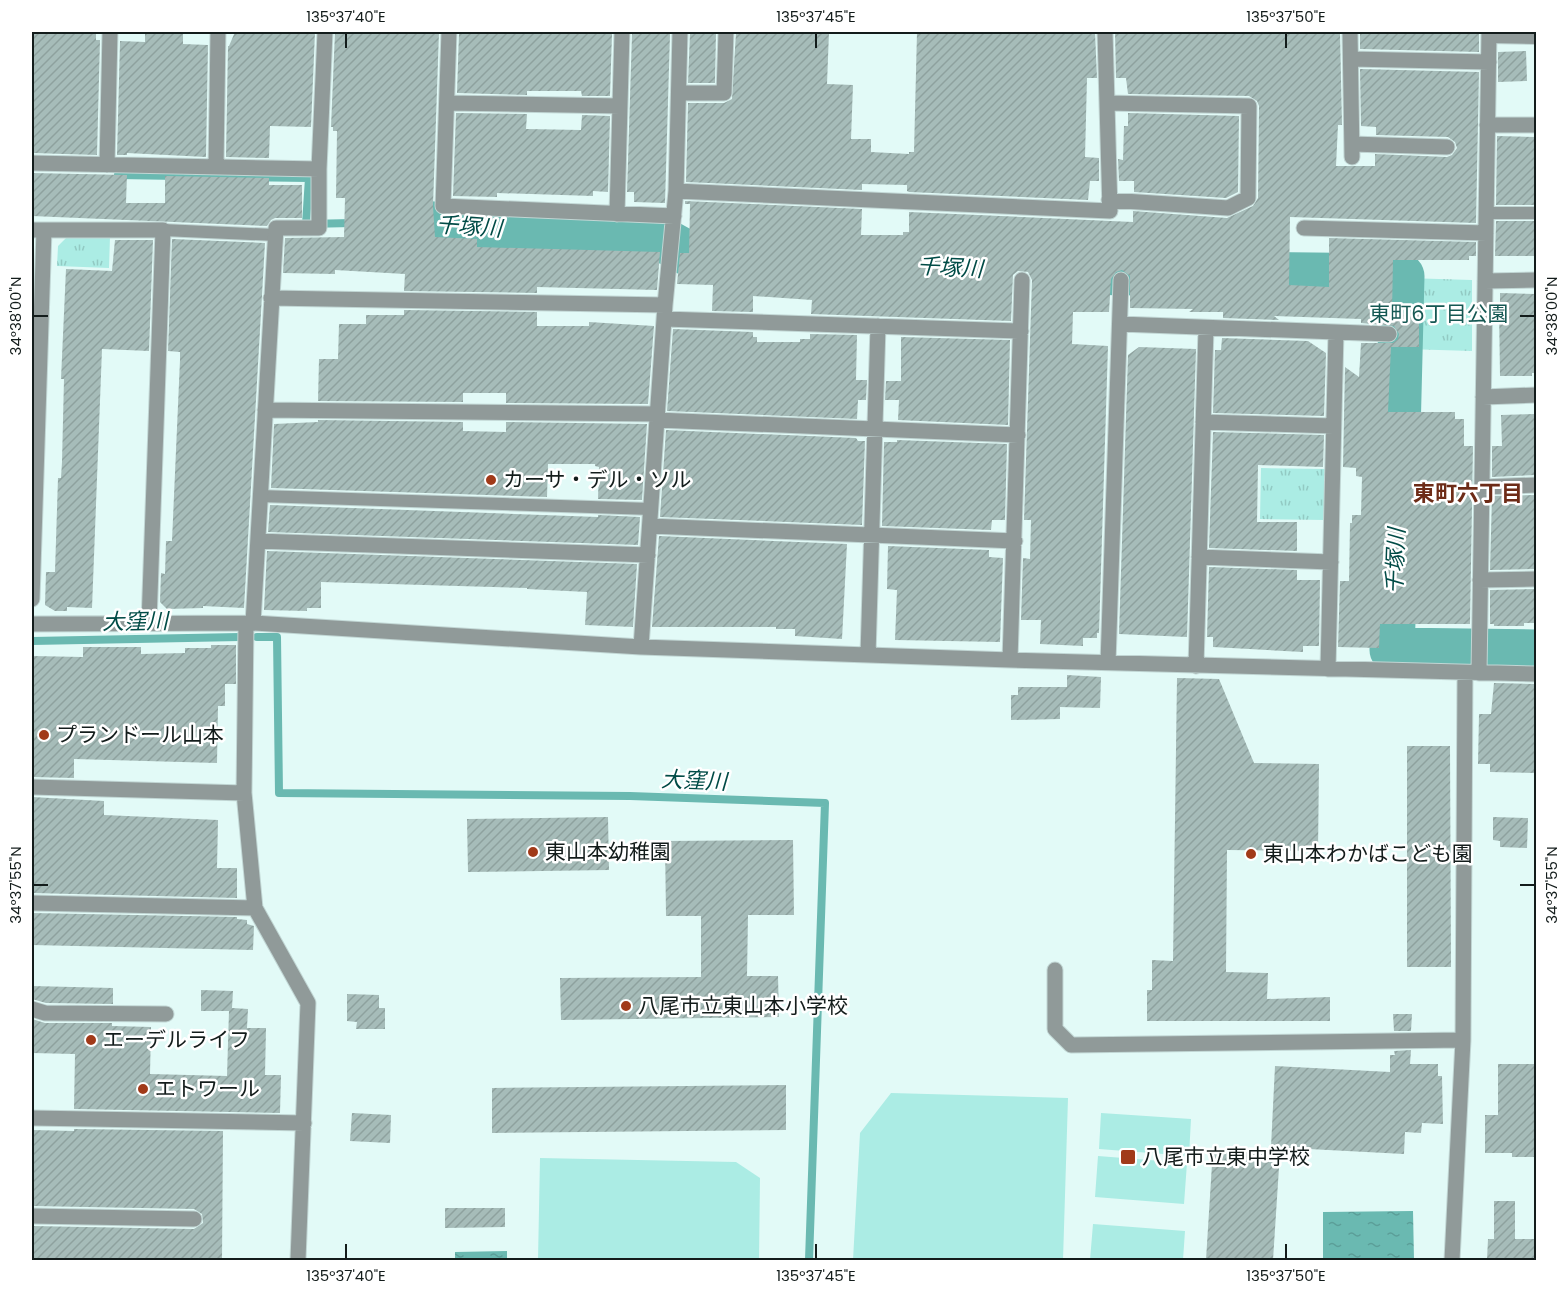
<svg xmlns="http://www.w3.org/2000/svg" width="1568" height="1292" viewBox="0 0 1568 1292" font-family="Poppins,'Noto Sans JP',sans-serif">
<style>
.grass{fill:#abece4}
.park{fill:url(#park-tufts)}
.water{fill:url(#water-ripples)}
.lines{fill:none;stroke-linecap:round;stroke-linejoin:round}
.stream{stroke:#6ab9b1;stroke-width:8}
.river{stroke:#6ab9b1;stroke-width:45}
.building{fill:url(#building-hatch)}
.lane-casing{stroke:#c1d6d4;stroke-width:14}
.street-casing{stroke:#c1d6d4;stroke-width:17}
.lane{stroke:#909a99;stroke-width:12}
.street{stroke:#909a99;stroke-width:15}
.ticks{fill:none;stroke:#131c1b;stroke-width:2}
.poi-dot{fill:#a13a19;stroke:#fff;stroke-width:2}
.labels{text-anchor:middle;stroke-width:5;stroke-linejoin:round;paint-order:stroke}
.park-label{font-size:21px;fill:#155853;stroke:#fff}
.poi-label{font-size:21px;fill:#131c1b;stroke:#fff;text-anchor:start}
.water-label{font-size:22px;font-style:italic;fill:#004b46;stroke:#fff}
.neighbourhood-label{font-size:22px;font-weight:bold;fill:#6d2b17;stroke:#fff}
.neatline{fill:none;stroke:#131c1b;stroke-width:2}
.ticks-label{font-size:15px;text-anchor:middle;fill:#131c1b}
</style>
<defs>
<pattern id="park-tufts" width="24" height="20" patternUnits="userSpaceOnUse" patternTransform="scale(1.5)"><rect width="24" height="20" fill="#abece4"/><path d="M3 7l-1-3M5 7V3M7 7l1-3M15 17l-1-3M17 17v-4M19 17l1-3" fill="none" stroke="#92cac3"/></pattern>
<pattern id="water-ripples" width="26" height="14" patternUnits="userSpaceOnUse" patternTransform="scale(1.5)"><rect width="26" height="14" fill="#6ab9b1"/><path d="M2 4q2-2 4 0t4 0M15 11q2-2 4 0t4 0" fill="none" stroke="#5b9e98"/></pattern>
<pattern id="building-hatch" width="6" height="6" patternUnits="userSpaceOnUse" patternTransform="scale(1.5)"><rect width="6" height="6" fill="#a6bcb9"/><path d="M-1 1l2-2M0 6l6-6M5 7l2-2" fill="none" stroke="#8ea19e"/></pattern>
</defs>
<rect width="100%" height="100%" fill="#e2faf7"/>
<path class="grass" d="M891,1093L1068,1098L1063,1260H853L860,1133Z
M1101,1113L1191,1119L1189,1156L1099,1149Z
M1098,1156L1187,1163L1184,1204L1095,1197Z
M540,1158L736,1162L760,1178L759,1260H538Z
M1093,1224L1185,1231L1183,1260H1090Z"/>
<path class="park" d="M68,236L110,237L109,268L57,266L58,246Z
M1406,278L1472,280V351L1405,349Z
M1261,468L1326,469L1325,520L1260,519Z"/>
<path class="water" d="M1413,1211L1414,1260H1323V1212Z
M507,1251V1260H455V1252Z"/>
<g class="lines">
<path class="stream" d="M118,175L309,178L306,224L352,223
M257,637H277L279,793L630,796L825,803L809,1260
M32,641L240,637"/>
<path class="river" d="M382,202L387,212L402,222L660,238L689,254L749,257
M1055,272L1402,276L1397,474
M1395,564L1392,650L1536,652"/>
</g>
<path class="building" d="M32,32H96V40H100L97,155L32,153Z
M145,32H183V44L208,45L206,157L127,153V155H117L120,41L145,42Z
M235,32H315L311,127L270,126L269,158L226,157L228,46H229Z
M335,32H439L433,206L435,237L477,239V247L660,252L657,290L537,287V293L404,291L405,274L335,270V274L283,273L285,238L344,237L345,198H336L337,131H333V127H331Z
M459,32H610V34H612L610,96H582L581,91H527V95L457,93Z
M690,32H716L715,83H688Z
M736,32H829L827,84L853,85L851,139H871V152L909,154V152H914L917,32H1095L1097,78H1087L1085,157L1099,158V181H1090L1088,200L909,192L907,191V185L862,184V190L686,182L688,103H724L732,99Z
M1115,32H1340L1342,125H1338L1336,166H1375V154L1447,157L1452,155L1457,148L1455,142L1448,137L1376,135V127L1361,126L1360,69L1479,72L1476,223L1290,217L1289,285L1329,287V238L1476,242V256H1469V260H1393L1392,313L1419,314V347H1391L1388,412H1455V419H1464V446H1473L1470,624H1380L1379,648L1338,647L1340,581H1349L1350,523H1352V515H1361L1362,477L1356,476V468L1343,467L1345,367L1359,377L1361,343H1393L1398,339L1399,334L1394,326L1361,323V319L1274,316L1279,320L1223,318V312H1189L1193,309L1130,308V276L1122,270L1116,272L1111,279L1109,312H1073L1072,344L1108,346L1099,633H1097V638H1083V646L1040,644L1041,620H1021L1023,558L1030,559L1031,520H1024L1032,280L1028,272L1018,271L1013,275L1011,321L811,314L812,300L753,296V312L712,311L713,285L677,284L680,253H689L690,204H685V201L862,209L861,235H903V232H909V212L1133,222V211L1227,218L1253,206L1258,198L1259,106L1257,101L1249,96L1128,94L1126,78H1116Z
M1360,32H1479V52L1360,49Z
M632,34H670L665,203L634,202V192H627Z
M1526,51L1527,81L1498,82V52Z
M456,113L527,114L526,129L581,130L582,115L610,116L608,192L593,191V196L497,193V197L453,196Z
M1128,113L1239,116L1238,192L1226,198L1134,192V181H1119L1118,159L1123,160L1124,126H1128Z
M1497,136L1536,137V205H1496Z
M32,173L127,175L126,203H165V176L269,178V185H302V218H275L271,220L267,226L32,216Z
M1496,221H1536V256H1495Z
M172,239L265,243L244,608L203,606V608L167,609L160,602L161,573L165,574L166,541H172L180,360V352L168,351Z
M115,240H153L149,351L102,349L92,608L67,607V611H55L45,605L46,572H55L58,478H61L62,462L64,379H61L66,269L112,271Z
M1500,293L1536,294V373H1532V376H1500L1499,308H1500Z
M404,310L537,312V326H589V322L654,326L648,404L506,403V393H463V402L318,401L319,359H338L339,324H366V315H404Z
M673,329L753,332V337H757V342H800V339H810V334L857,335L856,380H867L866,400H858L857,419L667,411Z
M901,337L1010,340L1008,425L898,420L899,400H885L886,381H901Z
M1222,338L1308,341L1326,353L1324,416L1213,413L1215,350H1221Z
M1139,347L1196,349L1187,637L1119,634L1128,355Z
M1536,414V475L1492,477V446H1502L1501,415Z
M318,420L463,422V431L506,432V422L647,424L642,500L598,499L599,467L595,466V464H548L547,497L271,488L274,424L318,422Z
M666,430L856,438L858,441H865L862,525L660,517Z
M1213,432L1324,435L1323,467L1258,465L1257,522H1297V551L1209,548Z
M897,440L1007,444L1005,520H992L991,530L882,526L884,442H897Z
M1536,495V569L1490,570L1492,496Z
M270,505L598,517V515L640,517L638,545L268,532Z
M659,536L847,544L842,639L795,636V629H776V627H652Z
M888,546L989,550V557L1003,558L1000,642L895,640L897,590L887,589Z
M267,551L637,564L633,627L585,625L587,592L527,589V588L321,582V608H307V611L264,610Z
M1209,567L1297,570V580H1320L1319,646H1303V652L1213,647V637H1207Z
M1536,589V623H1524V626H1494V624H1490V590Z
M211,645H236V684H225V706H218L217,763L74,759V778L32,777V656L83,657V647H141V654L185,653V648H211Z
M1067,675L1101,677L1100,708L1060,707V719L1011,720V695H1018V687H1067Z
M1177,678L1219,679L1254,763L1319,764L1318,851L1227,850L1226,972L1268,973L1267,999L1330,997V1021H1147V990H1152V960L1173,961Z
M1494,683L1536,684V773L1490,772V764H1478L1479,714H1491Z
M1407,746H1450L1451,967H1407Z
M32,797L104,801V815L218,820L217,868H237V898L32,893Z
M608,817L609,870L468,872L467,819Z
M1493,817L1528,818L1527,848L1500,847V841L1493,840Z
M793,840L794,915H748L747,976H778L779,1017L561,1020L560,978L701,977V916H666L665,841Z
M32,913L237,917V919L247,920V924L254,926L253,950L32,945Z
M32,986L113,988V1004L46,1003L32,999Z
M201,990L233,991L232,1008L248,1009L247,1028H266L265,1075H281L280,1113L74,1109L75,1054L32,1053V1019L45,1023H112V1026L151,1027L150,1074L227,1076L229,1011H201Z
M347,994L379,995V1008H385V1029H356L357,1022L347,1021Z
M1393,1014H1412L1411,1031H1394Z
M1411,1050L1410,1064H1438V1076H1442L1443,1124L1422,1123L1421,1133L1405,1132L1404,1154L1271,1147L1275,1066L1390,1072V1055H1395L1394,1051Z
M1498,1064H1536V1157H1512V1153H1485V1115H1498Z
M786,1085V1130L492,1133V1088Z
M352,1113L391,1115L390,1143L350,1141Z
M74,1129L223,1131L222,1260H32V1226L194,1229L203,1223L202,1214L194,1209L32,1206V1130L74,1131Z
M1213,1148L1280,1152L1273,1260H1206Z
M1494,1201H1515V1239H1536V1260H1487L1488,1239H1494Z
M445,1208H505V1227L445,1228Z"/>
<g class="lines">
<g class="lane-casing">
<path id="lane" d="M1489,37L1536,38
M1486,213H1536
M163,230L275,235
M260,496L651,509"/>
</g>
<g class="street-casing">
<path id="street" d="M449,32L443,206L674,216
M1350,32L1352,157
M1351,59L1489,62
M679,93H724L726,32
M447,103L620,106
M1107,103L1249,106L1248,198L1228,208L1109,200
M1487,125H1536
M1352,144L1447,147
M32,163L319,169V228H276L253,623
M107,165L110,32
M216,167L218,32
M319,169L325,32
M676,191L1110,211L1105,32
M617,214L622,32
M1304,228L1486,233
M32,230H163L149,623
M1485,281L1536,280
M271,298L665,305
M664,319L1021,331
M1120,324L1389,334
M1483,397L1536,395
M265,410L657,414
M657,420L1018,435
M1203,422L1333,426
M1482,487L1536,485
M650,526L1015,541
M258,541L648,555
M1199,557L1331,562
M1480,580L1536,579
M32,599L44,230
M246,623L244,793L255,908L308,1003L298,1260
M32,624L253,623L641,647L1010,660L1536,674
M641,647L665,305L676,191L680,32
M868,655L878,326
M1010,660L1022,280
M1108,663L1121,280
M1196,666L1206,328
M1328,669L1336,332
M1479,673L1489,32
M32,787L244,793
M32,903L255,908
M1055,970V1029L1071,1045L1463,1040
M32,1009L45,1013L166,1014
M32,1118L304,1123
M32,1216L194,1219
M1452,1260L1463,1040L1465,673"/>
</g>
<use href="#lane" class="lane"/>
<use href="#street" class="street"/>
</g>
<path class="ticks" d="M346,33V48M816,33V48M1286,33V48M33,316H48M1520,316H1535M33,885H48M1520,885H1535M346,1244V1259M816,1244V1259M1286,1244V1259"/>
<g class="poi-dot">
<circle cx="491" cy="480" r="6"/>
<circle cx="44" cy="735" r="6"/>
<circle cx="533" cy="852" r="6"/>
<circle cx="1251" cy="854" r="6"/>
<circle cx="626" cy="1006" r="6"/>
<circle cx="91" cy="1040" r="6"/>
<circle cx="143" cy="1089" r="6"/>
<rect x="1120" y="1149" width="16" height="16" rx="3"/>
</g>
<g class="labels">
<g class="park-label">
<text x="1439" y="321">東町6丁目公園</text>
</g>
<g class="poi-label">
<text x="503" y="487">カーサ・デル・ソル</text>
<text x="56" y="742">プランドール山本</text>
<text x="545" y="859">東山本幼稚園</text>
<text x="1263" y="861">東山本わかばこども園</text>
<text x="638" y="1013">八尾市立東山本小学校</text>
<text x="103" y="1047">エーデルライフ</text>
<text x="155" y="1096">エトワール</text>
<text x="1142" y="1164">八尾市立東中学校</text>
</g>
<g class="water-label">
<text transform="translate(469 226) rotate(4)" y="8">千塚川</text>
<text transform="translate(950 267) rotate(3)" y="8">千塚川</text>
<text transform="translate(1395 561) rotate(-88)" y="8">千塚川</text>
<text transform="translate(135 621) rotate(-1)" y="8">大窪川</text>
<text transform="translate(694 780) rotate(2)" y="8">大窪川</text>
</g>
<g class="neighbourhood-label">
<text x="1468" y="501">東町六丁目</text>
</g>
</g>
<rect width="1568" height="1292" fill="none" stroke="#ffffff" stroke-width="66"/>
<rect x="33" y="33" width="1502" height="1226" class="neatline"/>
<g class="ticks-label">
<text x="346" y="22">135°37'40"E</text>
<text x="816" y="22">135°37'45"E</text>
<text x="1286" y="22">135°37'50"E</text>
<text transform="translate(16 316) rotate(-90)" y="5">34°38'00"N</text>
<text transform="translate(1552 316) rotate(-90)" y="5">34°38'00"N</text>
<text transform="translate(16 885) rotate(-90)" y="5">34°37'55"N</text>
<text transform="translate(1552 885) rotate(-90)" y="5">34°37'55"N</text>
<text x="346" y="1281">135°37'40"E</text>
<text x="816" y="1281">135°37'45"E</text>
<text x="1286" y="1281">135°37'50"E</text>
</g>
</svg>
